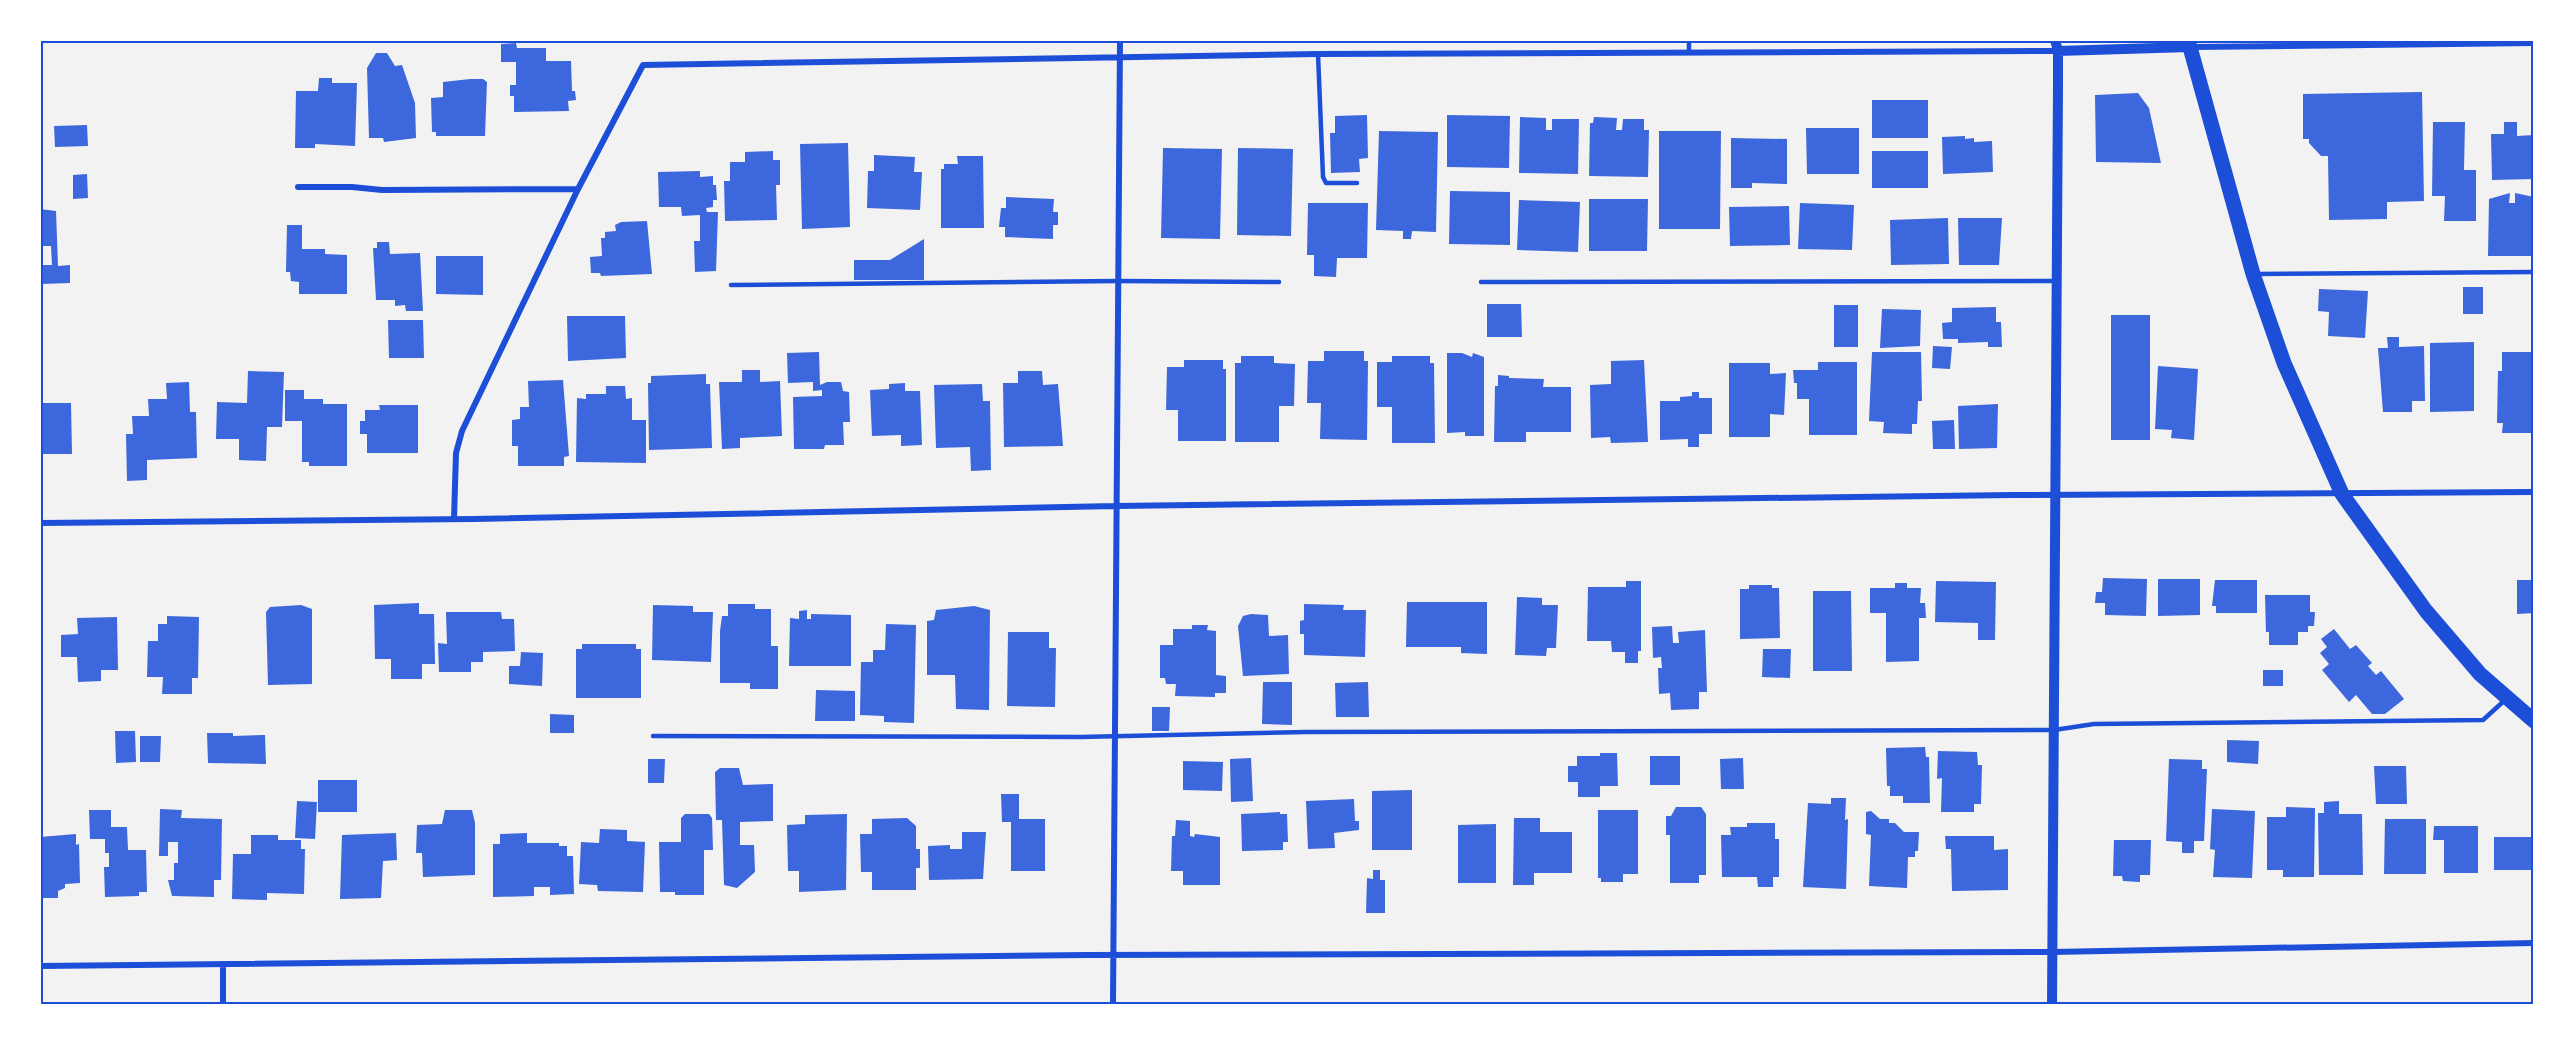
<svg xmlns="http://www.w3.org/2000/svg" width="2574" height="1045" viewBox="0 0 2574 1045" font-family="'Fira Sans',sans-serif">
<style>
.building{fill:#3d67dc}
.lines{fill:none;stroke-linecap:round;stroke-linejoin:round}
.service{stroke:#1d4ed8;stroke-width:4.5}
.minor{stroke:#1d4ed8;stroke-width:6}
.tertiary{stroke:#1d4ed8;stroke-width:10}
.primary{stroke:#1d4ed8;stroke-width:15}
.neatline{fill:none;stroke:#1d4ed8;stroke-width:2}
</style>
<rect width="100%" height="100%" fill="#f2f2f2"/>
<path class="building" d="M516,43L517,48H546V61H571L572,91H575L576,100L568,101L569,111L514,112V96H510V85H516V62H501V44Z
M376,53H387L395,66L402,65L415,103L416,138L384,142L383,138H369L367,68Z
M319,78H332V83H357L355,146L315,144V148H295L296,91H318Z
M470,79H483L487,82L485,136H436V132H432L431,98L443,97V82Z
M2422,92L2424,201L2387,202V219L2329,220L2328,156H2321L2309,143V139H2303V94Z
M2138,93L2149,108L2161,163L2096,162L2095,95Z
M1872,100H1928V138H1872Z
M1367,115L1368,158L1359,159L1360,172L1331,173L1330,133H1335V116Z
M1447,115L1510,116L1509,168L1447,167Z
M1520,117L1546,118V130H1552V119H1579L1578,174L1519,173Z
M1594,117L1617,118L1616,130H1622L1623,119H1644V130H1649L1648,177L1589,176L1590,123H1593Z
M2433,122H2465L2464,170H2476V221H2444L2445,196H2432Z
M2504,122H2517V136L2534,135V179L2492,180L2491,134H2504Z
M87,125L88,146L55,147L54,126Z
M1806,128H1859V174H1807Z
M1379,131L1438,132L1436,232L1412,231L1411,239H1403V231L1376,230Z
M1659,131H1721L1720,229H1659Z
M1965,136V139L1974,138V142L1992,141L1993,172L1943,174L1942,137Z
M1731,138L1787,139V184L1752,183V188H1731Z
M848,143L850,227L802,229L800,144Z
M1163,148L1222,149L1220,239L1161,238Z
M1238,148L1293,149L1291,236L1237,235Z
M773,151V160H780V185H776L777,220L725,221L724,181H730V162H745V152Z
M1872,151H1928V188H1872Z
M874,155L915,157L914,172H922L920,210L867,208L868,171H874Z
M957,156H983L984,228H941V169H944V164H958Z
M700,171V177L713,176V185H716L717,200H713V207L706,208L707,212H718L716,271L695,272L694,241H700V215L682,216L681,207H659L658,172Z
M87,174L88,198L73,199V175Z
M1450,191L1510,192V245L1449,244Z
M2510,193L2509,203H2515V193L2534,197L2533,256H2488L2489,199Z
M1006,197L1054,199L1053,212H1058V225H1053V239L1005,237V227H999L1001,208H1006Z
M1589,199H1648L1647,251H1589Z
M1519,200L1580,202L1578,252L1517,250Z
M1308,203H1368L1367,258H1337L1336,277L1314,276V255H1307Z
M1800,203L1854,205L1852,250L1798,249Z
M1789,206L1790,245L1730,246L1729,207Z
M40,209L56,211L58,266L70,265V283L42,284L41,265H52L51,246H43V254H40Z
M1948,218L1949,264L1891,265L1890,220Z
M1958,218H2002L1999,265H1959Z
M647,221L652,274L601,276L600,273H591L590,257L602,256L601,238H605V232L616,231L615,225L621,222Z
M287,225H302V249H325V254L347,255V294H299V282L291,281L290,272H286Z
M924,239V280H854V260H890Z
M377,242H389L390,254L420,253L423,311H406L405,305L395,306V300H376L373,248H377Z
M436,256H483V295L436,294Z
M2463,287H2483V314H2463Z
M2319,289L2368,291L2365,338L2328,336L2329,312L2318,311Z
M1487,304H1521L1522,337H1487Z
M1834,305H1858V347H1834Z
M1996,307V322H2001L2002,347H1988V342L1958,343V339H1943L1942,323L1952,322V308Z
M1882,309L1921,310L1920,346L1880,348Z
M2111,315H2150V440H2111Z
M567,316H625L626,358L568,361Z
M388,320H423L424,358H389Z
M2387,337H2399V347L2424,346L2425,401H2412V412H2383L2378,348H2388Z
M2474,342V411L2430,412V343Z
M1933,346L1952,347L1950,369L1932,368Z
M1324,351H1364V361H1368L1367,440L1320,439L1321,403H1307L1308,361H1324Z
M819,352L820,385L827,382H841L843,391L849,392L850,422H843L844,445H825L824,449H794L793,397L822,396V390L813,391V382L788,383L787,353Z
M1872,352H1921L1922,401H1918L1917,424H1912V434L1883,433L1884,422L1869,421Z
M2502,352H2533L2532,433H2502L2503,423H2497L2498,371H2502Z
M1447,353H1462L1472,357L1473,353L1484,357V436H1465V432L1447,433Z
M1241,356H1274V363L1295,364L1294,406H1279V442H1235V363H1241Z
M1392,356H1430V363H1434L1435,443H1392V407H1377V362H1392Z
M1184,360H1223V369H1226V441H1178V410H1166L1167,367H1184Z
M1644,360L1648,442L1611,443L1610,437L1591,438L1590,385L1611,384V361Z
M1818,362H1857V435H1809V399H1797V383H1794L1793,370H1818Z
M1729,363H1770V374L1786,373L1784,415L1770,414V437H1729Z
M2158,366L2198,369L2194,440L2171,438L2172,430L2155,429Z
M742,370H760V382L780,381L782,436L740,438V448L722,449L719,382H742Z
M248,371L284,372L282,427H267L266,461L239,460V439H216L217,402L247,403Z
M1018,371H1042L1043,385L1058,384L1063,446L1004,447L1003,383H1018Z
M706,374V384H710L712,448L649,450L648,383H651V376Z
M1498,375L1509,376V378L1544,379L1543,387H1571V432H1526V442H1494L1495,386H1498Z
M563,380L569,456L564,457V466H518V446H512V420L520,419V407H529L528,381Z
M189,382L190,412H196L197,458L147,460V480L127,481L126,434H133L132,416H149L148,399H167L166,383Z
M905,383V391H920L922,445L901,446V435L872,436L870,390L889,389V384Z
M982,384L983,401H990L991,470L971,471L970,447L936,448L934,385Z
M606,386H625L626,399L632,398V420H646V463L576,462L577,398L586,399V394H606Z
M285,390H304V399H323V404H347V466H309V462H302V421H285Z
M1692,392H1699V398H1712V434H1699V447H1688V439L1660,440V401H1680V397L1692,396Z
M40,403H71L72,454H40Z
M1998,404L1997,448L1959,449L1958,406Z
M379,405H418V453H367V434H360V421H365V410H380Z
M1954,420L1955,449H1933L1932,421Z
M2103,578L2147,579L2146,616L2105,615V603H2095L2096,592H2102Z
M2158,579H2200V615L2158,616Z
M2215,580H2257V613H2216V606H2212Z
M2517,580H2534V613L2517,614Z
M1626,581H1641V651H1638V663H1625V652H1612L1611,641H1587L1588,587H1626Z
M1936,581L1996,582L1995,640H1978V623L1935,622Z
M1895,583H1907V588H1921L1920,603H1925L1926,618H1919V661L1886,662V613H1870V588H1895Z
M1749,585H1772V588H1779L1780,638L1740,639V589H1749Z
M1813,591H1851L1852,671H1813Z
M2265,595H2310V612H2315L2314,626H2308V632H2298V645H2269V632H2266Z
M1517,597L1542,598V605H1558L1556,648H1547L1546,656L1515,655Z
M1407,602H1487V654L1461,653V647H1406Z
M419,603V614H434L435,664H422V679H391V659H375L374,605Z
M728,604H755V609H771V646H778V689H750V683H720V631L722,616H728Z
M1304,604L1344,605L1343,610H1366L1365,657L1304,655V634H1300V621L1304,620Z
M301,605L312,609V684L268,685L266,612L270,607Z
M653,605L693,606V612H713L711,662L652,660Z
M974,606L990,610L989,710L956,709L955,675H927V621L934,620L936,610Z
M807,610V619H811V614L851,615V666H789L790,618L799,619V611Z
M446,612H501L502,619H514L515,651L483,652V662H471V672H439L438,643L447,644Z
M1251,614L1268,615L1269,636L1288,635L1289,674L1243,676L1238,626L1243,616Z
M167,616L199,617L198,678H192V694H162L163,677H147L148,641H158V624H167Z
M117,617L118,670H101V681L78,682L77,657H61V635L78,634L77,618Z
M886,624L916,625L914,723L884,722V716L860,715L861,662H873V650H885Z
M1192,625H1208L1207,630L1216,631V675L1226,676V693H1215V697L1175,696L1176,684H1166L1165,678H1160V645H1173V629H1192Z
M1672,626L1673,643H1679L1678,632L1705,630L1707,692H1699V709L1671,710L1670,693L1659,694L1658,668H1662L1661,657L1653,658L1652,627Z
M2334,629L2350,649L2356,645L2372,663L2368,666L2376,675L2381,671L2404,699L2385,714H2372L2356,695L2349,702L2322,670L2329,664L2320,653L2327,647L2321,639Z
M1008,632H1049V648H1056L1055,707L1007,706Z
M582,644H636V649H641V698H576V649H582Z
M1763,649H1791L1790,678L1762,677Z
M521,652L543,653L542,686L509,684V666H520Z
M2263,670H2283V686H2263Z
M1263,682H1292V725L1262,724Z
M1368,682L1369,717H1336L1335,683Z
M816,690L855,691V721H815Z
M1152,707H1170L1169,731H1152Z
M550,714L574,715V733H550Z
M115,731H135L136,762L116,763Z
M207,733H233V736L265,735L266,764L208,763Z
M140,736H161L160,762H140Z
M2227,740L2259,741L2258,764L2227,762Z
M1925,747L1926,757H1929L1930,803H1903V796H1890V786H1887L1886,748Z
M1938,751L1977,752L1978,765H1982L1981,804H1974V812H1941L1942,778L1937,779Z
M1600,753H1617L1618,786H1600V797H1578V782H1568V766H1577V756H1600Z
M1650,756H1680V785H1650Z
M1251,758L1253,801L1231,802L1230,759Z
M1743,758L1744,789H1721L1720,759Z
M648,759H665L664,783H648Z
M2169,759L2202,760V769H2207L2204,841H2194V853H2182V842L2166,841Z
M1183,761L1223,762L1222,791L1183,790Z
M2374,766H2406L2407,804H2376Z
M720,768H739L743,785L773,784V821L740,822V845H754L755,872L737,888L724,885L722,820H716L715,772Z
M318,780H357V812H318Z
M1412,790V850H1372V791Z
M1001,794H1019V819H1045V871H1011V822H1002Z
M1831,798H1846L1845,820L1848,819L1846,889L1803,887L1808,803L1831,804Z
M1354,799L1355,821H1359V830L1334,833L1335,848L1308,849L1306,801Z
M297,801L317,802L315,839L295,838Z
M2339,801V814H2362L2363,875H2319L2318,813H2324V802Z
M1676,807H1701L1706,814V875H1699V883H1670V835H1666V816H1671Z
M2286,807L2315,808L2314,877H2283V870H2267V817H2286Z
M160,809L182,810L181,818L222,819L221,880H214V897L172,896L168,880H174V863H178V842H168V856H159Z
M2212,809L2255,811L2252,878L2213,877L2215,850L2210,849Z
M89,810H111V827H127L128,850H146L147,892H139V896L105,897L104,867H109V853H105V839H90Z
M445,810H472L475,823V875L423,877L422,853H416L417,825L442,824Z
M1598,810H1638V874H1623V882H1601V878H1598Z
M1871,811L1880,819H1889V823H1895L1904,832H1919L1918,851H1915V857H1908L1907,888L1869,886L1871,835L1866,834V812Z
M1280,812V814H1287L1288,842H1283V850L1242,851L1241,814Z
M685,814H709L712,818L713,850H704V895H675V892H660L659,842H681V818Z
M847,814L846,890L799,892V871H788L787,825L805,824V815Z
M907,818L916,826V849H920V868H916V890H872V872H861L860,834H872V819Z
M1514,818H1540V832H1572V873H1534V885H1513Z
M2385,819H2426V874H2384Z
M1176,820L1190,821V836L1194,837L1195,834L1220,837V885H1183V871H1171L1172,836H1175Z
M1747,823H1775V839H1779V877H1773V887H1758L1757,877H1722L1721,835H1731L1730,827H1747Z
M1496,824V883H1458V825Z
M2434,826H2478V873H2444V840H2433Z
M600,829L627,830V841L645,842L643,892L598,891L597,885L579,884L581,842L599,843Z
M962,832H986L983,879L929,880L928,846L950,845V849H962Z
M396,833L397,860L383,861L381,898L340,899L342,835Z
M527,833V843H559V846H567V856H573L574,894L550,895V887H534V896L493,897V844H500V834Z
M76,834V845L79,844L80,883L65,884V888L58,891V898H40V837Z
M251,835H278V840H301V849H305L304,894L267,893V900L232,899L233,854H251Z
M1945,836H1994V850L2008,849V890L1952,891L1951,849H1946Z
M2494,837H2534V870H2494Z
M2114,840H2151L2150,875H2140V882L2123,881L2122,876H2113Z
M1373,870H1380V880H1385V913H1366L1367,878L1373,879Z"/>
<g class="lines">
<path class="service" d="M1689,40V52
M1318,54L1323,177L1326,183H1357
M2257,274L2534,272
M1481,282L2056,281
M731,285L1118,281L1279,282
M653,736L1080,737L1306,732L2054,730L2094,724L2483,720L2505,700"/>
<path class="minor" d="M2192,47L2534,43
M298,187H352L382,190L578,189
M454,519L456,453L462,431L578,189L643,65L1318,54L2058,51
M40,523L474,519L1116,506L2013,495L2534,492
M223,964V1004
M40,966L1087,955L2052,952L2534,943
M1113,1004L1120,40"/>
<path class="tertiary" d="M2058,51L2190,47
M2052,1004L2058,85V51L2055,40"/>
<path class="primary" d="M2188,40L2253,274L2284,363L2342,494L2426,611L2480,674L2534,721"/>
</g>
<rect width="2574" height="1045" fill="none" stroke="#ffffff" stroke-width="84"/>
<rect x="42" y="42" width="2490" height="961" class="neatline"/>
</svg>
